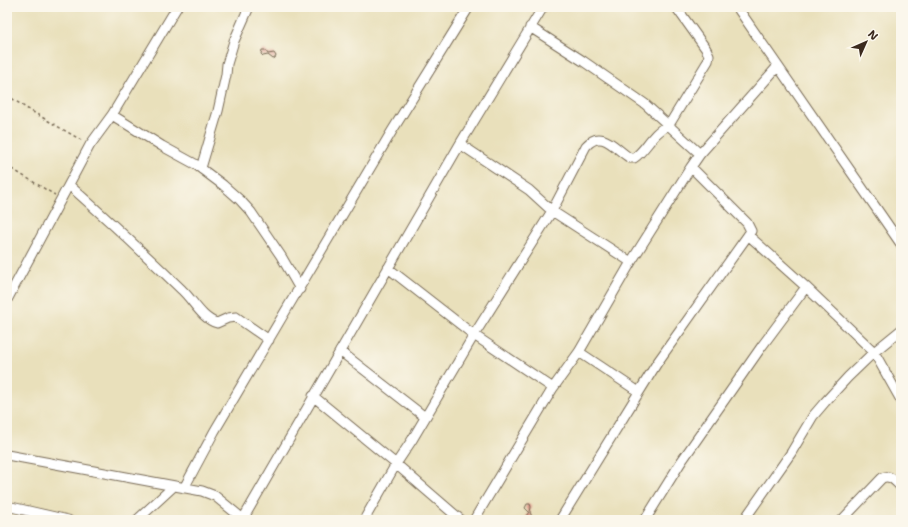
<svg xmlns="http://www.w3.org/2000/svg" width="908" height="527" viewBox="0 0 908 527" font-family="'Shantell Sans',sans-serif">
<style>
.building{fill:#dc8f81}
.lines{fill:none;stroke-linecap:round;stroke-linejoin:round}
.minor-casing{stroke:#786a55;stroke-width:11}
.path{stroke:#786a55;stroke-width:1.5;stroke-dasharray:3 3;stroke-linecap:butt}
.minor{stroke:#fff;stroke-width:9}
</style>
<rect width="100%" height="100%" fill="#fbf7ec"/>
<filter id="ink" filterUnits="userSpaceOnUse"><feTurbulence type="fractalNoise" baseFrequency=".025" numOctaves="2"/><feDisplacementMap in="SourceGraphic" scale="8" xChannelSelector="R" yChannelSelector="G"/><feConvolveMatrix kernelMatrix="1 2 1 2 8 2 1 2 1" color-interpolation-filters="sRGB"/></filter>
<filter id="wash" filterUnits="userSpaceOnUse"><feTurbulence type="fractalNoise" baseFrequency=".012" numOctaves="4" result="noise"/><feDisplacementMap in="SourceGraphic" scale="16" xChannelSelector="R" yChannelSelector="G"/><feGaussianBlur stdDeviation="0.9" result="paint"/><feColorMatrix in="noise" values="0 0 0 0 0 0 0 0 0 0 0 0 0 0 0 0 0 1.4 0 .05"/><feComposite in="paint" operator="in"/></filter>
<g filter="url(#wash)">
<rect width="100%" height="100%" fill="#e9e0bb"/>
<g id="blocks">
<path class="building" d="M262,50H265L268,54L274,53L276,56L275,58L273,59L268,55L263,56L261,54Z
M527,504H530L531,507L530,512L532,517L530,519L527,518L526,516L529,512L525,508Z"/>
</g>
</g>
<g filter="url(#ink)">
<use href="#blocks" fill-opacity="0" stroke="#786a55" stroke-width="1"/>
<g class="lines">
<g class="minor-casing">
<path id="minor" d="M737,7L901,244
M530,27L583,61L645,104L700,154
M112,115L162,146L195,164L223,185L240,200L251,212L281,256L300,289
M460,144L529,190L552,211L631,262
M201,168L218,111L226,75L227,64L234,41L249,7
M69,185C107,219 145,254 182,290C193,300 202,319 217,323L228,318L236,317L269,340
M748,235L806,287L874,352L901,400
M388,268L474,335L553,388
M7,300L90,145L112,115L177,7
M340,351L425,417
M579,352L639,392
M313,396L396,464L461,520
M7,455L202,491L215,496L243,519
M184,488L214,432L392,131L469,7
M7,506L68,520
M137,520L174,486
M244,520L243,519L460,144L543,7
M364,520L396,464L412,440L474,335L552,211L586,146C602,128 615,149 630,158H634C643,152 648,142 656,134C660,130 664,127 669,125L708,61L709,55L706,49L676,7
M474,520L553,388L579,352L631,262L691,167L700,154L778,66
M560,520L657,363L751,231L747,223L691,167
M645,520L681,462L762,346L806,287
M744,520L791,453L813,416L825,402L848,377L874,352L901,330
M842,520L882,478C890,474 895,481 901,487"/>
</g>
<path class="path" d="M7,95L26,108L83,141
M7,166L55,195"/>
<use href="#minor" class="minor"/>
</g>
</g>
<rect width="908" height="527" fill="none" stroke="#fbf7ec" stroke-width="24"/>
<g transform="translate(866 42) rotate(45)" stroke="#fbf7ec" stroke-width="3" paint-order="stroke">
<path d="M0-3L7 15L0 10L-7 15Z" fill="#3b2a1e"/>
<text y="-6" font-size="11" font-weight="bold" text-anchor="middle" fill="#3b2a1e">N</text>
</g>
</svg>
